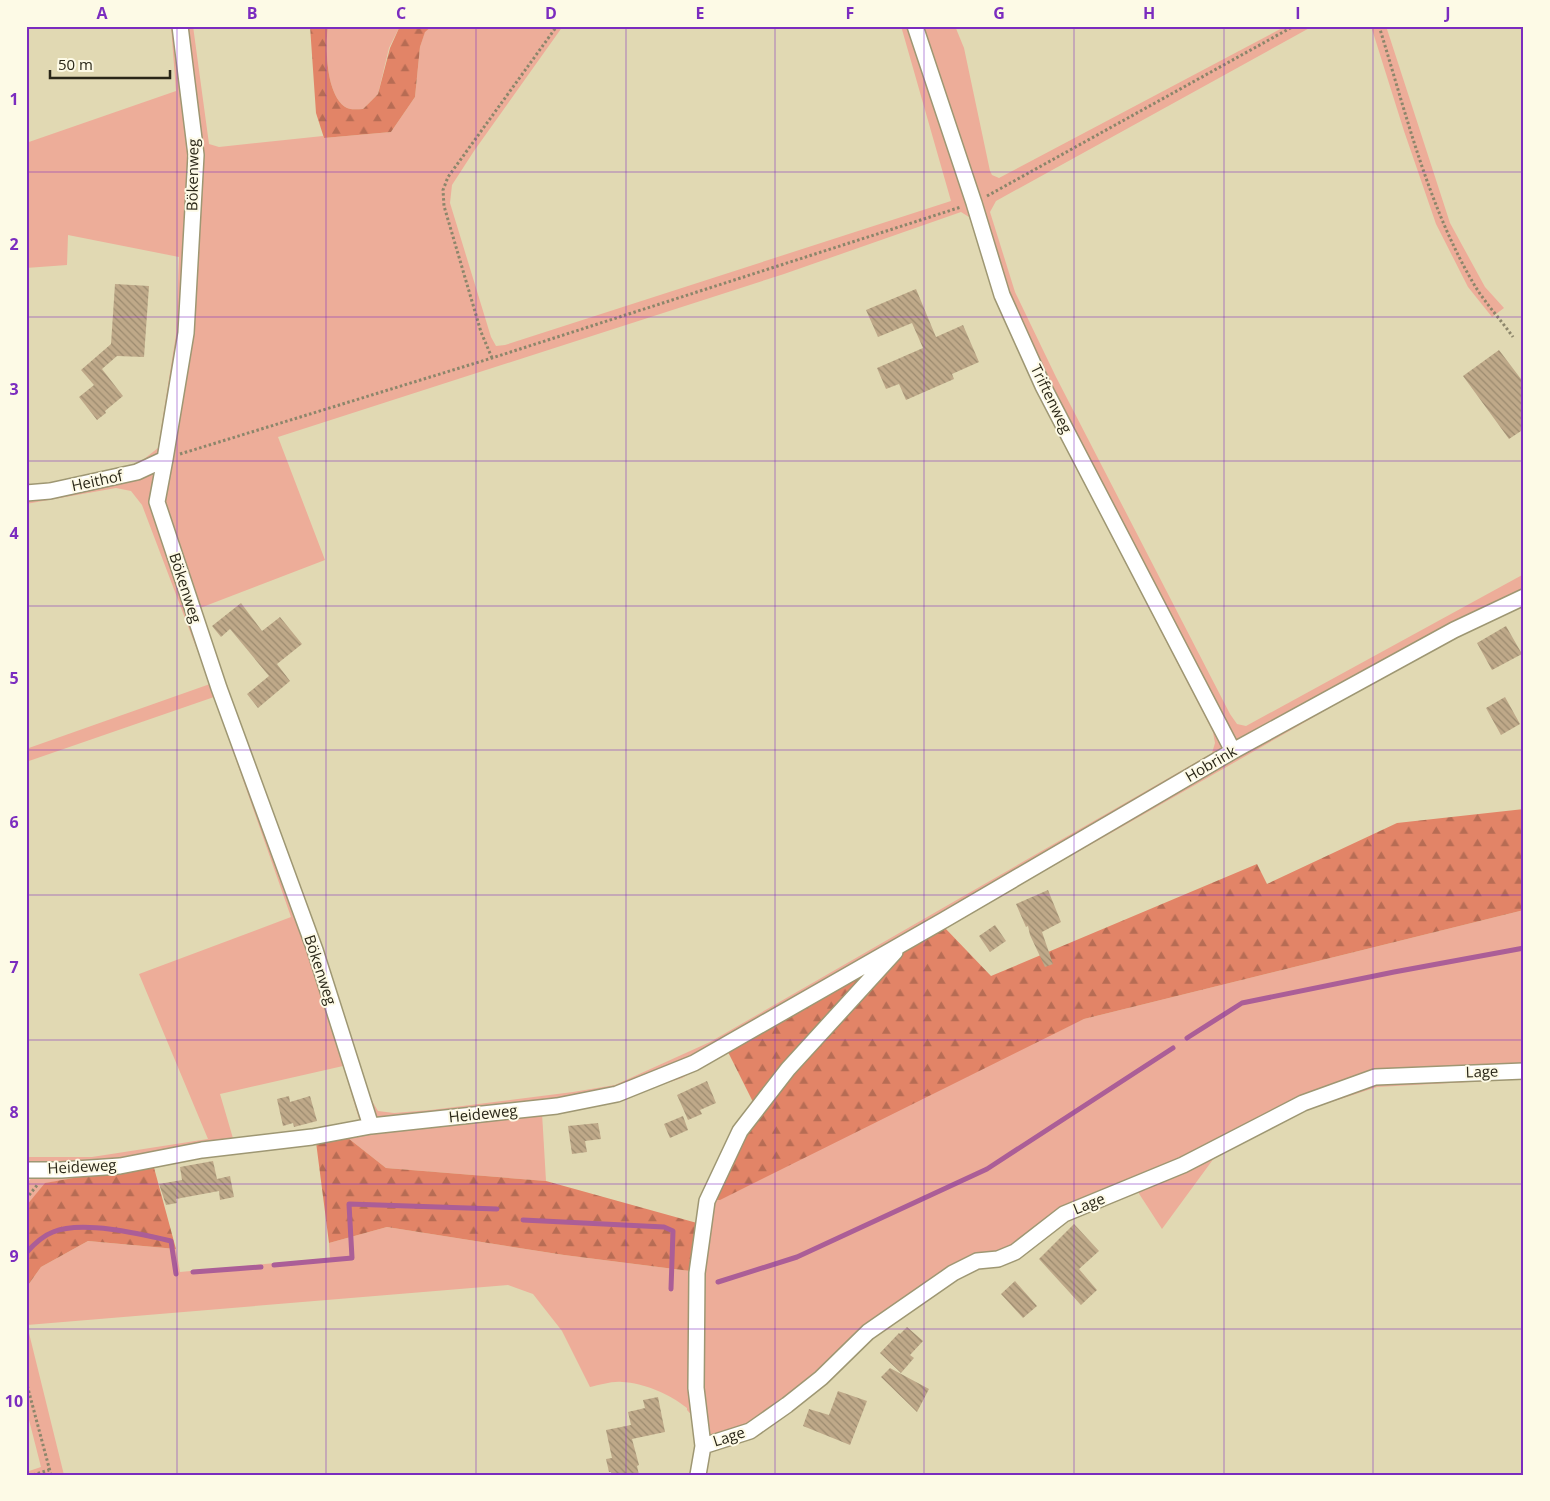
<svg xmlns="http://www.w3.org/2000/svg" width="1550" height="1501" viewBox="0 0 1550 1501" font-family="'Open Sans',sans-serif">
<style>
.grass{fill:#edad99;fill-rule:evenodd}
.forest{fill:url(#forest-firs)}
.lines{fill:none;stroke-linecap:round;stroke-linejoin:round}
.stream{stroke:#ab5e97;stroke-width:5}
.building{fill:url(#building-back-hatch)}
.minor-casing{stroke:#9e9773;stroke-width:18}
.path{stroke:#8c866b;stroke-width:3;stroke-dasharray:2.5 2.5;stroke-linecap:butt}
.minor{stroke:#fff;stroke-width:15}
.grid{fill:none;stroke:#7b2cbf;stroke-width:1;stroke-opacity:0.55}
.labels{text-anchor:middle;stroke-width:4;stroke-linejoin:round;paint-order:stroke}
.street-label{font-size:15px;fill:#2a2718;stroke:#fdfae6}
.neatline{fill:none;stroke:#7b2cbf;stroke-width:2}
.grid-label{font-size:16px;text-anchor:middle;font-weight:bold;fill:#7b2cbf}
</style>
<defs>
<pattern id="forest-firs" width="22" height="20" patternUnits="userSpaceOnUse" patternTransform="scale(1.25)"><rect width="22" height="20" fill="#e28467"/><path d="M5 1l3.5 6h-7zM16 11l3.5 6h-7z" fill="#b76c54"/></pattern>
<pattern id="building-back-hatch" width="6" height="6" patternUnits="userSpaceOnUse" patternTransform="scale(1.25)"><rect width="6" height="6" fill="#bfa989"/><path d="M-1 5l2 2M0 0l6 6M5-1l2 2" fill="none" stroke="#9b8a6f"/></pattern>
</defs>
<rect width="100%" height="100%" fill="#e1d9b3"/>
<path class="grass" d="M171,26H193L209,144L219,147L323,136L324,138L391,132L415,97L420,47L425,31L432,26H563L474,151L452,185L450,203L491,337L496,346L505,345L951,201L901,26H955L964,48L990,171L992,175L999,178L1286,26H1313L996,201L990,212L1015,292L1056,377L1230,714L1237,724L1246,726L1524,574V605L1433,649L682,1078L616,1100L542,1113L546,1181L386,1168L348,1138L316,1142L314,1129L360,1122L343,1066L220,1094L237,1152L46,1183L26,1206V1185L32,1177H26V1157H92L208,1139L139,974L291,917L214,697L26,762V749L210,684L142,505L131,491L116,488L26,504V488L43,486L134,467L158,448L176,335L179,257L68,235L67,265L26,268V143L176,91ZM961,212L969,217L1000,303L1036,390L1213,732L1215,743L1212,753L710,1042L615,1085L573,1092L431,1110L394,1113L378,1111L372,1101L238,725L200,608L325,560L278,437L784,274Z
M328,26H400L389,48L378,94L363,109C358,109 351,110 347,108C326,97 325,47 328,26Z
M1371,26H1386L1450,223L1485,287L1504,308L1492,317L1468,287L1436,224L1404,131Z
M1524,910V1079L1377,1087L1304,1111L1217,1154L1162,1229L1136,1189L1067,1218L977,1265L876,1332L827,1383L755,1437L708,1450L707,1432L687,1410V1408C670,1394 644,1383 622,1382C612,1381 600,1385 590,1387L562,1331L533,1294L508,1285L27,1325L64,1475H26V1472L41,1467L26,1408V1288L41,1267L88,1241L176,1249L180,1272L330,1258L329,1243L387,1227L564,1255L690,1271L702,1199L1084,1019Z"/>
<path class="forest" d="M310,26H328C325,47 326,97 347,108C351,110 358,109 363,109L378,94L390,48L400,26H432L425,32L420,47L415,97L391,132L324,138L316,113Z
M1524,809V910L1084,1019L720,1200L702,1199L754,1104L728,1052L945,928L991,976L1257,864L1267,884L1397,823Z
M348,1138L386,1168L546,1181L697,1223L690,1271L564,1255L387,1227L329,1243L316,1142Z
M153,1164L176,1249L88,1241L41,1267L26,1288V1206L45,1183Z"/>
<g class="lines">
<path class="stream" d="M1187,1038L1242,1003L1394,972L1524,948
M523,1220L664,1227L673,1231L671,1289
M26,1253C34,1244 42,1236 53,1232C82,1220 141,1234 171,1241L176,1274
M274,1265L352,1258L349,1204L497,1209
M193,1272L261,1267
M718,1282L797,1257L987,1169L1173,1048"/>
</g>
<path class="building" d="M115,284L149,286L144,357L117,356L102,369L123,396L105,411L106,413L97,420L79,397L94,385L81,370L111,344Z
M916,289L936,337L963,325L979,362L952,374L954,379L906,400L899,384L886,389L877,368L923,348L912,323L878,337L866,310Z
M1499,350L1524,383V429L1509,439L1463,376Z
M241,603L262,631L280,617L302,644L277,664L290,681L258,708L247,694L269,676L230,629L221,637L212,626Z
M1506,626L1522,654L1492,670L1477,643Z
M1505,697L1520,724L1501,735L1486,708Z
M1048,890L1061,922L1042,932L1053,964L1045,967L1030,935L1028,926L1026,927L1016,904Z
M995,925L1006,941L990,952L979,936Z
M707,1081L716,1103L700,1110L702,1114L688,1120L677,1095Z
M289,1096L290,1102L310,1096L317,1121L294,1127L293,1123L283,1126L277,1099Z
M683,1116L688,1130L670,1138L664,1124Z
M598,1123L601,1139L585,1141L587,1152L572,1154L568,1126Z
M213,1161L217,1179L230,1176L234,1197L220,1200L219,1191L176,1199L177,1203L166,1205L159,1184L182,1180L180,1167Z
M1074,1224L1099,1251L1079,1269L1097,1290L1081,1305L1039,1259Z
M1015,1281L1037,1306L1023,1318L1001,1294Z
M907,1327L923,1341L910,1355L914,1358L901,1373L880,1353L899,1333L900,1334Z
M890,1368L929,1389L917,1412L881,1377Z
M838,1391L867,1401L850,1445L803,1426L809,1409L829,1415Z
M658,1397L665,1432L632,1439L639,1465L637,1466L639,1475H612L611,1472H609L606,1459L612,1458L606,1430L631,1425L628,1412L645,1408L643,1400Z"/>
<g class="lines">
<g class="minor-casing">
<path id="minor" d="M180,26L196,155L186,333L165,459L157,502L219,688L315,950L371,1126
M915,26L974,203L1002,295L1043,386L1233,751
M26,493L50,491L137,472L165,459
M26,1170H61L120,1166L202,1150L312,1137L371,1126L557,1106L617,1094L694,1063L944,920L1233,751L1454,630L1524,597
M703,1446L750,1431L787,1405L821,1378L868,1332L953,1273L977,1261L998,1259L1015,1252L1064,1214L1183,1165L1303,1103L1375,1077L1524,1071
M698,1475L703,1446L696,1388L697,1273L707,1201L740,1131L788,1069L895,952"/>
</g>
<path class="path" d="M1379,26C1406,113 1428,207 1475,286C1486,304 1501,320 1513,337
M987,196L1294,26
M492,358L481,332L444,206L443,190L448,177L557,26
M180,454L492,358L961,207
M26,1199L38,1184
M26,1381L51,1475
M33,1475L49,1470"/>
<use href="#minor" class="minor"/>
</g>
<path class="grid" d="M177,26V1475M326,26V1475M476,26V1475M626,26V1475M775,26V1475M924,26V1475M1074,26V1475M1224,26V1475M1373,26V1475M26,172H1524M26,317H1524M26,461H1524M26,606H1524M26,750H1524M26,895H1524M26,1040H1524M26,1184H1524M26,1329H1524"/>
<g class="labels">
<g class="street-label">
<text transform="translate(193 175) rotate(-89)" y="5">Bökenweg</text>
<text transform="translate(1051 399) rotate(64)" y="5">Triftenweg</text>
<text transform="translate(97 481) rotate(-12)" y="5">Heithof</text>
<text transform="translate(185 588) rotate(72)" y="5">Bökenweg</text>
<text transform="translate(1211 764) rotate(-30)" y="5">Hobrink</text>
<text transform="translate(320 970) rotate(72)" y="5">Bökenweg</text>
<text transform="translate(1482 1072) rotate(-2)" y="5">Lage</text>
<text transform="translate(483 1114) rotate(-6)" y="5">Heideweg</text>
<text transform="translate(82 1167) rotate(-3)" y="5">Heideweg</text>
<text transform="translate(1089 1204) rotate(-22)" y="5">Lage</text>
<text transform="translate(729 1437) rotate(-18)" y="5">Lage</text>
</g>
</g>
<rect width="1550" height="1501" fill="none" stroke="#fdfae6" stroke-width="55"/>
<path d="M50 70v8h120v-8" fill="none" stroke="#2a2718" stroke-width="2.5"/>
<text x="58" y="70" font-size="15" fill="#2a2718" stroke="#fdfae6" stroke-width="4" paint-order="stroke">50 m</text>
<rect x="28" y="28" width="1494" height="1446" class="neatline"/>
<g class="grid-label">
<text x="102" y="19">A</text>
<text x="252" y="19">B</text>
<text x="401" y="19">C</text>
<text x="551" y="19">D</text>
<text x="700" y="19">E</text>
<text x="850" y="19">F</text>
<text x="999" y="19">G</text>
<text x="1149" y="19">H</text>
<text x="1298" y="19">I</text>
<text x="1448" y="19">J</text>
<text x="14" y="105">1</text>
<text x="14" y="250">2</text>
<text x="14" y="395">3</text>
<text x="14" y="539">4</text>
<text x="14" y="684">5</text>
<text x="14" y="828">6</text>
<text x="14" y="973">7</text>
<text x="14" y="1118">8</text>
<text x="14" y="1262">9</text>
<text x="14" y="1407">10</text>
</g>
</svg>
